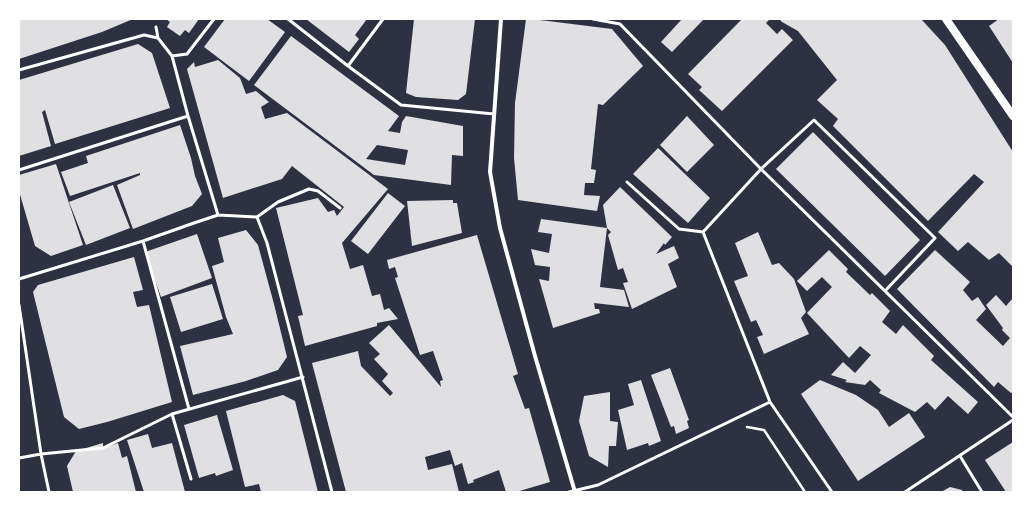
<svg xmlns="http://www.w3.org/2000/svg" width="1032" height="511" viewBox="0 0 1032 511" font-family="'Fira Sans Condensed',sans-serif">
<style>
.building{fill:#e0e0e3;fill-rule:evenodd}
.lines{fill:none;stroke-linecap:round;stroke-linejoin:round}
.path{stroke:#fff;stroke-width:2.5}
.service{stroke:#fff;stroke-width:3}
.minor{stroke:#fff;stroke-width:4}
.secondary{stroke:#fff;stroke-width:8}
</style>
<rect width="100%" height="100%" fill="#2d3142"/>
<path class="building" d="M19,19H133L102,32L19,59Z
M166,19H199L189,33L185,30L180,36L167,27L170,22Z
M225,19H267L285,32L249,81L204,47Z
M306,19H367L355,35L359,39L349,52Z
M414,19H475L466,94L458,100L416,97L406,93Z
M526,19H532L612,29L643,66L603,105L598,104L591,169L596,170L594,183H585L584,195L600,196L597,211L518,200L514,158L515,103Z
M682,19H704L672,52L661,42Z
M742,19H770L766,23L777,34L782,29L793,40L722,111L699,90L702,87L688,74Z
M779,19H921L945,45L1013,152V267L999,253L989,260L968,242L958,251L938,232L984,182L974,174L928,221L833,126L838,119L817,100L837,80L798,31L782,22Z
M999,19H1013V63L989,26Z
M291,36L399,116L388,131L400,133L402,122L406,116L463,126V156L452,155L451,185L374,175L254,85ZM377,145L408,150L405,165L366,159Z
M138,44L152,53L170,108L55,144L45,110L42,112L51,146L19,156V80Z
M218,60L240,78L246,94L256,91L269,102L261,107L265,119L287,113L388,189L342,243L350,269L363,265L372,296L380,294L384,310L389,308L398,319L377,323V326L305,346L298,316L303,315L276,208L318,198L328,212L334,210L337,216L344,207L292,166L282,179L223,198L187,69L194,62L195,67Z
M687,116L714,145L687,172L660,145Z
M180,125L191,158L195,176L202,194L192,206L133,229L117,185L140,175V173L70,196L61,172L88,163L86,156Z
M813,132L920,240L885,276L776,169Z
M658,148L710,198L688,223L633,174Z
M56,164L83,245L51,256L35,246L19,191V175Z
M113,185L130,228L86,245L69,202Z
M620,187L672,237L665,245L664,243L656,254L674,246L679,258L668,264L677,287L632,309L623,283L628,282L623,268L618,270L608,235L611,232L607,228L600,287L624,290L629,307L594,303L595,309H599L600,313L553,328L539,279L549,281L550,267L535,265L531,249L549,253L552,234L538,232L541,219L607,228L603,205Z
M388,193L405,206L368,254L351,241Z
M453,200V203H457L462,233L412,246L407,201Z
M246,230L258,245L274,304L287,357L278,370L246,381L193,395L180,346L233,334L226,317L212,266L224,262L218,238Z
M758,232L772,265L779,263L794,279L806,312L801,318L809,334L764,354L757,337L763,335L756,320L751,322L734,281L748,276L735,243Z
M197,234L212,278L161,297L145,252Z
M477,235L518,374L513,376L525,409L529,408L550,482L516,492H506L499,470L473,480L474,482L468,484L462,463L455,466L450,450L425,457L428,470L452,464L459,492H346L312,363L358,351L361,366L390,396L393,393L382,381L388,374L374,359L380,354L369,343L389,325L441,387L440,381L443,380L433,351L420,355L395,278L398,277L395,267L389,269L387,260Z
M829,250L848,269L846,272L870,295L872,293L890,311L882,322L896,334L903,325L934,356L931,360L978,402L968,414L948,396L935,410L927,402L915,412L879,393L881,390L870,380L865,385L845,382L847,380L831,375L843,362L855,373L871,355L860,346L849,358L807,313L832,287L822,277L807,291L797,281Z
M935,250L970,282L963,290L972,301L978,297L986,309L976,320L1003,346L1010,338L1002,330L1003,328L986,305L996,295L1006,306L1013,298V392L1011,393L998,382L994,387L897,289Z
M134,257L143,290L133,292L137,307L149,305L172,402L107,422L79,429L64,417L33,292L38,285Z
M212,284L223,319L181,332L170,297Z
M670,368L689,420L687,421L689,428L676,434L674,426L671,427L651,375Z
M641,380L661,441L649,446L648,443L627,450L618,410L634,405L628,384Z
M820,380L856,395L878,410L889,427L909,413L925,437L858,481L801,394Z
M610,392V421L618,422L616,446H609L608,467L589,456L579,421L584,396Z
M283,395L295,401L318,492H261L259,484L245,487L226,411Z
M217,415L233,470L216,476L215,473L199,478L184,425Z
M148,434L152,448L172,443L185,492H144L127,440Z
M1013,442V492H1006L985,460Z
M103,443V448L118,443L122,458L127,456L136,492H73L67,466L76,451Z
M950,487L962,490L963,492H941Z"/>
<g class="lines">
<path class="path" d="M747,427L764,430L805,492"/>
<path class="service" d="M288,19L348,66L401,105L494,114
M593,19L620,24L761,169L1013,417
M156,27L158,38L172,56L188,116L218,215L257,217L267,243L332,492
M172,56L187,54L214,19
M348,66L383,19
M19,70L144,35L158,38
M19,170L188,116
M627,182L679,229L703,232
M257,217L278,202L309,189L318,191L340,208
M143,241L189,409
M19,279L143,241L194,223L218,215
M19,305L41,454L49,492
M172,414L191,479
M960,456L982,492
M19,458L41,454L103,448L172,414L303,377
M569,492L598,485L770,402
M832,492L770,402L703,232L761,169L814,120L935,238L885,291
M905,492L1013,420"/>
<path class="minor" d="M501,19L490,172L500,228L535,356L575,492"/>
<path class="secondary" d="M946,19L1013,116"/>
</g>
<rect width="1032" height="511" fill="none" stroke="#ffffff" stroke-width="40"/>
</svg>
